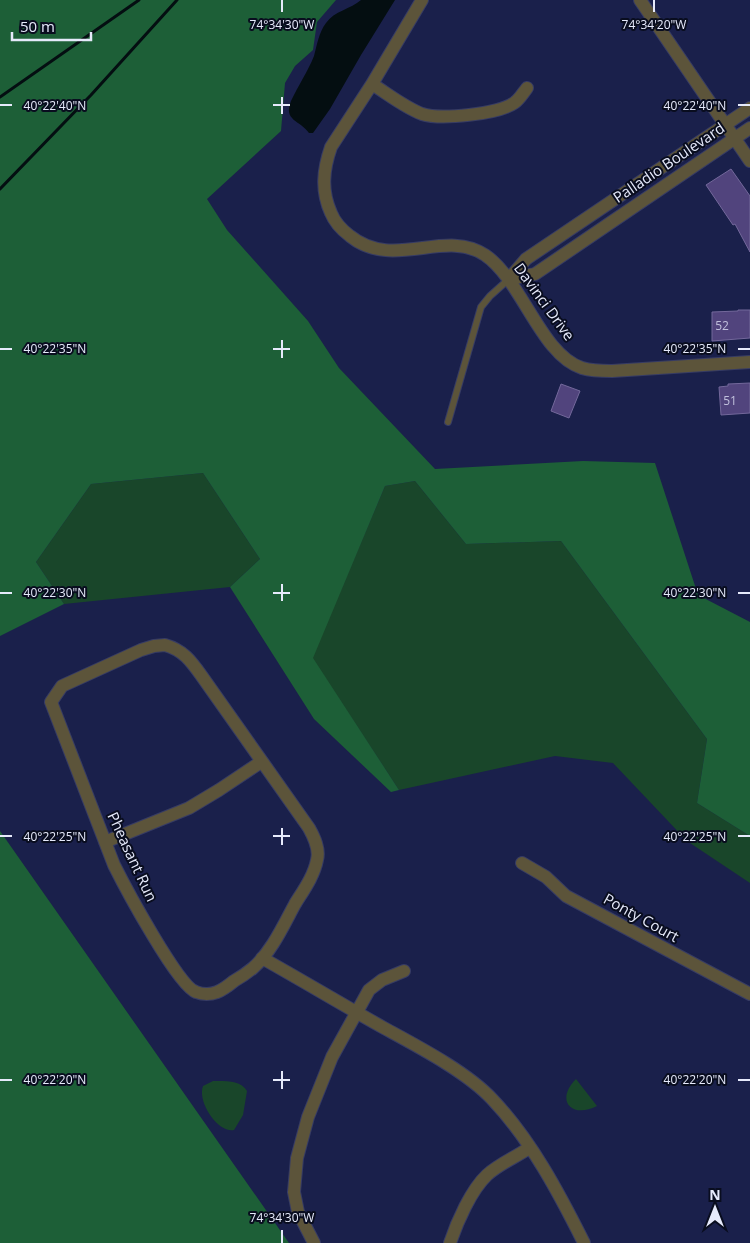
<svg xmlns="http://www.w3.org/2000/svg" width="750" height="1243" viewBox="0 0 750 1243" font-family="'Open Sans',sans-serif">
<style>
.green{fill:#19462a}
.forest{fill:#1d5f37}
.water{fill:#040e11}
.lines{fill:none;stroke-linecap:round;stroke-linejoin:round}
.stream{stroke:#040e11;stroke-width:3}
.building{fill:#51447d;stroke:#73689b}
.lane-casing{stroke:#373c64;stroke-width:8}
.street-casing{stroke:#373c64;stroke-width:14}
.lane{stroke:#5c543a;stroke-width:6}
.street{stroke:#5c543a;stroke-width:12}
.ticks{fill:none;stroke:#e6eafb;stroke-width:2}
.labels{text-anchor:middle;stroke-width:4;stroke-linejoin:round;paint-order:stroke}
.number-label{font-size:12px;fill:#c1c0dc}
.street-label{font-size:15px;fill:#e6eafb;stroke:#090d1f}
.ticks-label{font-size:12px;text-anchor:middle;fill:#e6eafb;stroke:#090d1f;stroke-width:4;stroke-linejoin:round;paint-order:stroke}
</style>
<rect width="100%" height="100%" fill="#1a204b"/>
<path class="green" d="M203,473L260,559L230,587L64,604L36,562L91,484Z
M415,481L466,544L561,541L707,739L697,803L750,836V883L687,841L613,763L555,756L399,790L312,658L385,486Z
M576,1079L597,1106C571,1119 555,1100 576,1079Z
M213,1081C225,1081 241,1080 247,1091L243,1115L234,1130C217,1133 197,1101 203,1086Z"/>
<path class="forest" d="M0,0H336L317,22L313,50L295,66L285,83L281,131L207,199L227,230L308,321L339,368L435,469L583,461L655,463L698,595L750,622V836L697,803L707,739L561,541L466,544L415,481L385,486L313,658L399,790L391,792L314,719L230,587L260,559L203,473L91,484L36,562L64,604L0,636Z
M0,831L289,1243H0Z"/>
<path class="water" d="M361,0H395L361,55L330,109L313,133H309C300,120 283,121 291,101C298,86 308,71 314,56C317,45 319,32 326,23C334,11 351,9 361,0Z"/>
<g class="lines">
<path class="stream" d="M0,97L139,0
M0,189L91,95L177,0"/>
</g>
<path class="building" d="M731,169L750,196V252L735,224L733,225L706,185Z
M738,310H750V338L712,341V312L738,311Z
M750,383V413L721,415L719,387L728,386V384Z
M561,384L580,391L569,418L551,411Z"/>
<g class="lines">
<g class="lane-casing">
<path id="lane" d="M448,422L481,307L490,296L509,279"/>
</g>
<g class="street-casing">
<path id="street" d="M422,0L372,84L331,147C323,170 321,191 331,213C335,223 342,230 350,236C393,271 445,228 485,255C522,280 541,355 582,368C592,371 602,371 612,371L750,362
M640,0L750,161
M372,84C388,94 404,107 422,114C441,120 498,114 514,103C519,100 523,93 527,88
M509,279L526,259L750,108
M509,279L535,274L750,128
M165,645C183,650 191,661 201,675L309,828C314,837 320,849 317,860C314,876 303,891 295,904C283,926 272,951 253,968C247,973 241,977 234,981C223,990 212,998 196,992C178,986 125,887 114,865L51,702L62,686L141,650L154,646Z
M105,842L189,808L219,790L261,762
M522,863L546,877L566,896L750,994
M262,958C303,981 343,1005 384,1028C417,1046 467,1072 492,1099C531,1140 559,1193 584,1243
M314,1243L298,1212L294,1192L297,1158L308,1117L332,1057L369,990L382,980L404,971
M450,1243C457,1222 471,1190 487,1175C499,1164 516,1157 529,1148"/>
</g>
<use href="#lane" class="lane"/>
<use href="#street" class="street"/>
</g>
<path class="ticks" d="M282,0V12M654,0V12M282,97V114M0,105H12M273,105H290M738,105H750M282,340V358M0,349H12M273,349H290M738,349H750M282,584V601M0,593H12M273,593H290M738,593H750M282,828V845M0,836H12M273,836H290M738,836H750M282,1071V1089M0,1080H12M273,1080H290M738,1080H750M282,1230V1243"/>
<g class="labels">
<g class="number-label">
<text x="722" y="330">52</text>
<text x="730" y="405">51</text>
</g>
<g class="street-label">
<text transform="translate(669 163) rotate(-34)" y="5">Palladio Boulevard</text>
<text transform="translate(544 302) rotate(54)" y="5">Davinci Drive</text>
<text transform="translate(132 857) rotate(65)" y="5">Pheasant Run</text>
<text transform="translate(641 918) rotate(29)" y="5">Ponty Court</text>
</g>
</g>
<g class="ticks-label">
<text x="282" y="29">74°34'30"W</text>
<text x="654" y="29">74°34'20"W</text>
<text x="55" y="110">40°22'40"N</text>
<text x="695" y="110">40°22'40"N</text>
<text x="55" y="353">40°22'35"N</text>
<text x="695" y="353">40°22'35"N</text>
<text x="55" y="597">40°22'30"N</text>
<text x="695" y="597">40°22'30"N</text>
<text x="55" y="841">40°22'25"N</text>
<text x="695" y="841">40°22'25"N</text>
<text x="55" y="1084">40°22'20"N</text>
<text x="695" y="1084">40°22'20"N</text>
<text x="282" y="1222">74°34'30"W</text>
</g>
<g transform="translate(715 1208)" stroke="#090d1f" stroke-width="4" paint-order="stroke">
<path d="M0-4L9 19L0 12L-9 19Z" fill="#e6eafb"/>
<text y="-8" font-size="14" font-weight="bold" text-anchor="middle" fill="#e6eafb">N</text>
</g>
<path d="M12 32v8h79v-8" fill="none" stroke="#e6eafb" stroke-width="2.5"/>
<text x="20" y="32" font-size="15" fill="#e6eafb" stroke="#090d1f" stroke-width="4" paint-order="stroke">50 m</text>
</svg>
